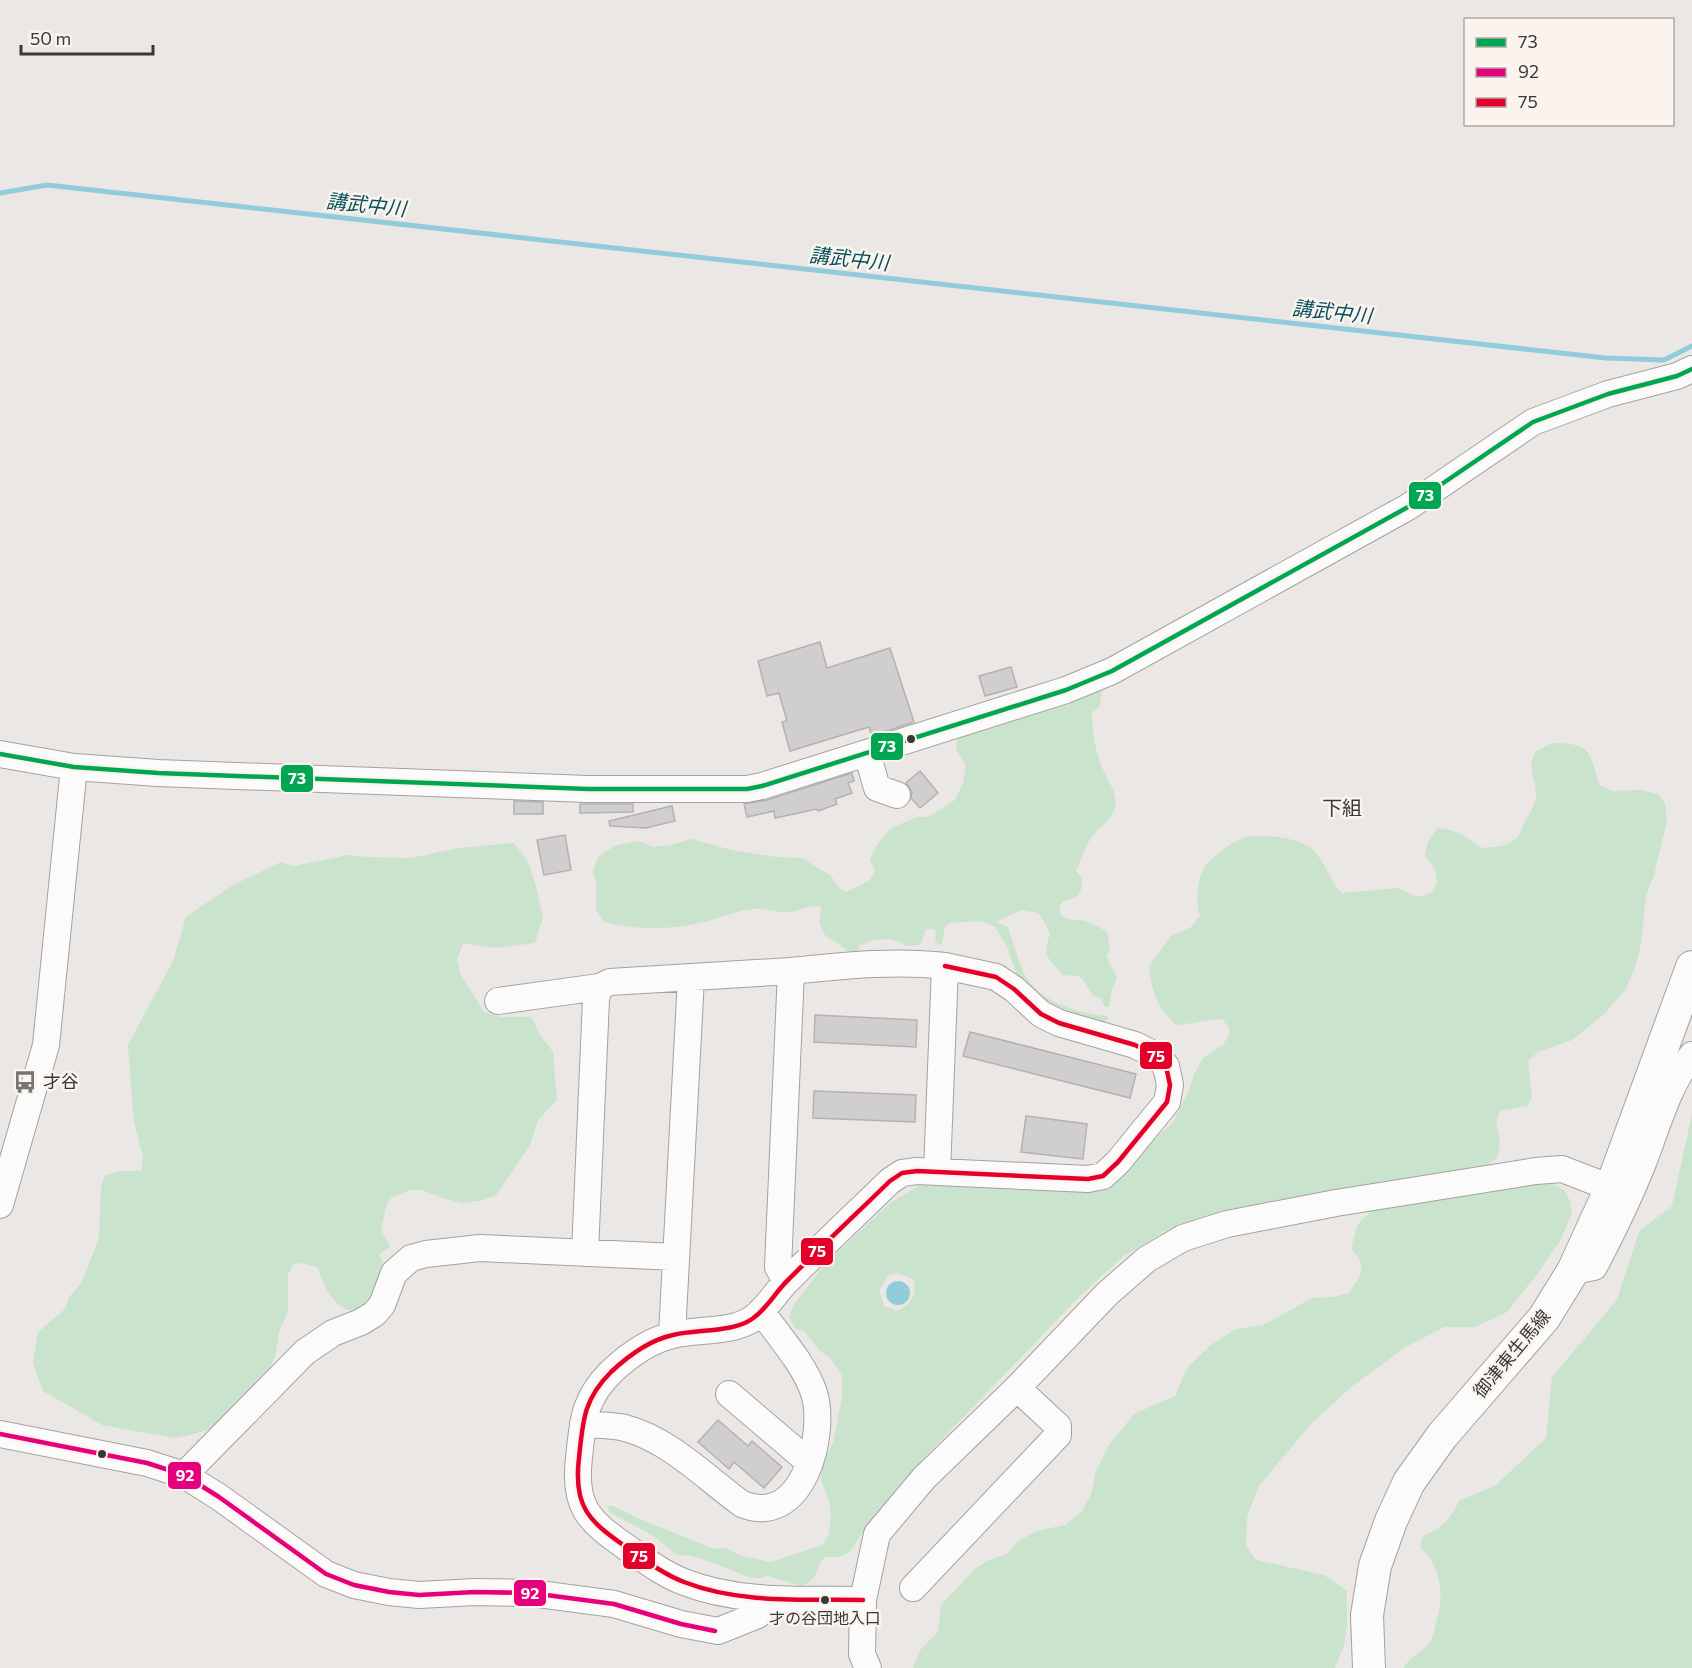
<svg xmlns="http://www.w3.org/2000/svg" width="1692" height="1668" viewBox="0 0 1692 1668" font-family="Commissioner,'Noto Sans JP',sans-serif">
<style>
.green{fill:#cae3cc;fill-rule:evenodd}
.water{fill:#91ccda}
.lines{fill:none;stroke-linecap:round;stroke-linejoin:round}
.stream{stroke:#91ccda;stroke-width:5}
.building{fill:#d0cece;stroke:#b4b1b1;stroke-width:1.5}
.minor-casing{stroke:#a4a2a0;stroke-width:28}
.major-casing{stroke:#a4a2a0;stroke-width:34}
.minor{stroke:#fcfbfb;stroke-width:26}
.major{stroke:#fcfbfb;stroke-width:32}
.bus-1-casing{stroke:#fbf4ee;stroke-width:9}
.bus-2-casing{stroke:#fbf4ee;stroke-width:9}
.bus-3-casing{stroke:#fbf4ee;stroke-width:9}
.bus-1{stroke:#00a651;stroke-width:4.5}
.bus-2{stroke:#e5007d;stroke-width:4.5}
.bus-3{stroke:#e4002b;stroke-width:4.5}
.bus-dot{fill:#3a3836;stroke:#fbf4ee;stroke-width:2}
.labels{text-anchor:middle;stroke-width:5;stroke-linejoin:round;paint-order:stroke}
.bus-label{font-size:16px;fill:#3a3836;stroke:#fbf4ee}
.poi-label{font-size:18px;fill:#3a3836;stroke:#fbf4ee;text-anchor:start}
.street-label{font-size:18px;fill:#3a3836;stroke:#fbf4ee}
.water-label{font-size:20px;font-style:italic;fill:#025160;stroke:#fbf4ee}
.neighbourhood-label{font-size:20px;fill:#3a3836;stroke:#fbf4ee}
.line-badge{stroke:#fbf4ee;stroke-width:2}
.badge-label{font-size:16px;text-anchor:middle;font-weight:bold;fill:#fff}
</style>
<rect width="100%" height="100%" fill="#eae7e4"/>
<path class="green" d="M1102,688L1100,706L1092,713C1092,730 1095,751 1102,767C1107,782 1120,793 1114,810C1110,822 1102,825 1094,834C1085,845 1081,859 1076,871L1082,877C1082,893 1080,898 1063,901L1059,908C1061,923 1076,918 1088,922C1095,925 1101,928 1107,932L1110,949L1106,956L1117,978L1112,990L1109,1007H1105L1101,998L1092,995L1086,984L1079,976L1063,975C1046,955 1043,958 1050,933L1039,913L1021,910L996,922L1008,927C1013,941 1017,957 1023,971C1036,1001 1076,1013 1106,1016L1109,1018L1104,1023L1056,1012L1018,978L1007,946L995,927L980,921L950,923L945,926L942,944L938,945L935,940L936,931L932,929H926L920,945L906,946L898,941L889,939L874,940L860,945L858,952H849L825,935L819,923L821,907C809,904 801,911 790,912C778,913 766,908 753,909C736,911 721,918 704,922C668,930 640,930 604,922L596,909V883L593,872L598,857L614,846L639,841L653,847L670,845L692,839L731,850L776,857L802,858L831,876L840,889L846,892L870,880L875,871L870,859L877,845L891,828L917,817H928L955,800L963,783L966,765L956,749L957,737Z
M1552,743C1590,743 1590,751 1599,785L1612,791L1642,790L1659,795L1665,804L1667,821L1654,875L1646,896L1641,944L1635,968L1625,990L1603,1015L1572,1040L1538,1052L1528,1061L1532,1097L1528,1106L1500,1111L1496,1122L1500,1141L1498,1157L1487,1165L1282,1200L1204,1217L1165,1231L1124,1256L1084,1292L920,1462L888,1502L869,1522L850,1552L840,1557H825C812,1571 823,1575 802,1586L768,1576L760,1578H751L713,1563L692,1556L677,1555L652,1535L609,1512L608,1506H614L640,1519L714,1549L726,1548L741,1556L771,1562L822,1545L829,1534L831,1514L829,1501L821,1480L820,1468L833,1443L842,1397V1376L831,1359L819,1350L805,1332L796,1329L789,1318L793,1306L821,1269L841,1249L890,1203L923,1183L982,1184L1009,1190L1070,1189L1143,1150L1173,1122L1188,1093L1194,1074L1204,1057L1223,1045L1230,1032L1228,1026L1222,1019C1206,1019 1192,1024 1176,1025C1156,1007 1152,991 1149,966L1171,936L1191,927L1200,916C1195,903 1197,878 1205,866C1212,857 1228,845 1238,840C1252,832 1292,837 1306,845C1323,854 1328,879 1342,893L1398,888L1418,897L1431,893L1437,883L1435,870L1425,855L1428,841L1437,828C1455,829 1467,837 1482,848C1495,847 1512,847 1520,833C1522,829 1523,824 1526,820C1531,811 1536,804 1536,794C1536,776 1526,773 1535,752ZM898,1273L913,1279C919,1294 910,1305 897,1311L884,1306L879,1290L889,1275Z
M514,843L529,863L536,887L543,918L535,943L495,948L463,943L457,960L461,975L484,1012L501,1017H531L541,1036L553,1052L557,1100L538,1120L530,1145L496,1195L483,1200L463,1203L446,1199L422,1190H410L391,1198L386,1206L381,1230L390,1246L379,1255L389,1273L364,1309C360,1309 353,1311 349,1310C332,1305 322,1283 318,1267L302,1263L293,1264L288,1275V1311L279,1332L276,1353L270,1368L216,1427L194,1434L174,1438L102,1425L43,1391L33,1363L38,1332L65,1309L69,1297L81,1284L99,1238L101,1186L105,1175L120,1171H141L143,1156L134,1123L128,1045L173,961L186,917L233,885L281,862L293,866L348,855L367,857L410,858L460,848Z
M1692,1114V1668H1403C1410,1657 1422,1652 1430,1642C1433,1638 1434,1630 1436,1624C1444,1595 1443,1569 1420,1547L1422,1537C1441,1528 1450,1521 1459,1501L1496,1485L1546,1438L1552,1377L1617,1300L1639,1231L1672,1206Z
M1549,1181L1565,1191L1570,1201L1572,1213L1560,1241L1538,1273L1507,1312L1475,1327H1444L1404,1348L1351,1387L1310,1425L1258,1487L1247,1518L1246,1546L1256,1560L1324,1575L1347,1591V1624L1344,1645L1335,1668H913L921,1649L938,1632L941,1605L976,1568L991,1559L1007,1554L1018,1541L1037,1531L1065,1525L1082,1511L1091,1495L1096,1471L1109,1445L1134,1414L1175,1396L1187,1368L1211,1345L1236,1329L1263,1325L1312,1298L1332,1297L1349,1293C1362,1272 1368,1268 1351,1248L1358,1224L1375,1207Z"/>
<path class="water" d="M886 1293a12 12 0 1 1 24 0a12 12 0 1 1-24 0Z"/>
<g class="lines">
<path class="stream" d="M0,193L47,185L1606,358L1664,360L1692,346"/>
</g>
<path class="building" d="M820,642L827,668L890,648L914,722L872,736L869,727L790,751L782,722L787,721L779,693L767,696L758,661Z
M1011,667L1017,687L985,696L979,676Z
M920,771L938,793L920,808L911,798L912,792L906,783Z
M852,773L854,781L848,783L852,793L835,799L837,804L818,811L817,809L775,818L774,811L747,817L744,804L767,800Z
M514,801L543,802V814H514Z
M580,804H633V812L580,813Z
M672,806L675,821L646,828L610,826L609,821Z
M565,835L571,870L544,875L537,840Z
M815,1015L917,1020L916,1047L814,1042Z
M970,1032L1136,1074L1130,1098L963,1056Z
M814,1091L916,1095L915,1122L813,1118Z
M1026,1116L1087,1124L1083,1159L1021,1152Z
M718,1420L748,1446L752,1441L782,1467L764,1488L734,1462L729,1469L698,1442Z"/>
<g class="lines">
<g class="minor-casing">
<path id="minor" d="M867,753L877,788L897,795
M0,754L74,767L158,773L588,789H747L762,786L1066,690L1112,671L1408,507L1533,422L1608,394L1677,376L1692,369
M498,1001L599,987
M0,1205L46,1045L74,767
M585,1253L596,999L599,987L610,982L791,971
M1573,1271L1594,1267C1612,1233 1629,1198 1643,1163C1657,1127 1668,1085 1692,1055
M786,1281L778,1267L791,971C842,966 894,960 945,966L937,1172
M672,1335L691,978
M729,1394L810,1463
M583,1424C597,1425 612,1425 625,1428C670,1440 706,1478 742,1504C802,1529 827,1435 814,1393C805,1365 778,1335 761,1311
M0,1434L147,1463L184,1475L219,1497L326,1574L354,1585L389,1592L419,1595L475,1592L531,1593L614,1604L681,1624L718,1631L758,1615L770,1599
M184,1475L305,1352L333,1333L361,1322L374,1314L382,1305L394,1273L411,1258L426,1254L480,1248L676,1257
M913,1588L1058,1435V1426L1017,1388
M863,1600C804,1599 740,1604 684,1582C663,1574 645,1560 626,1547C589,1521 573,1507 579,1458C583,1421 583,1400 611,1372C628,1356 650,1340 673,1335C696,1329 732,1333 752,1319C767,1309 776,1291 789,1279C822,1246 856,1214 890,1181L902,1173L917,1171L1088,1179L1103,1176L1118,1162L1167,1102L1170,1085L1166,1066L1155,1055L1135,1045L1059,1023L1041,1014L1014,989L996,977L945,966
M868,1668L862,1654L863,1600L877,1534L924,1478L1017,1388L1107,1294L1147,1259L1183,1238L1227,1224L1336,1203L1536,1171L1562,1169L1611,1188"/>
</g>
<g class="major-casing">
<path id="major" d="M1369,1668L1367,1615L1375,1566L1391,1521L1409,1482L1442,1436L1544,1318L1573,1271L1611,1188L1692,967"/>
</g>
<use href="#minor" class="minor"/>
<use href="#major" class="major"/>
<g class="bus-1-casing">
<path id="bus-1" d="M0,754L74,767L158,773L588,789H747L762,786L1066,690L1112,671L1408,507L1533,422L1608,394L1677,376L1692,369"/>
</g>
<g class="bus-2-casing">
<path id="bus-2" d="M0,1434L147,1463L184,1475L219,1497L326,1574L354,1585L389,1592L419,1595L475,1592L531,1593L614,1604L681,1624L715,1631"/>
</g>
<g class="bus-3-casing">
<path id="bus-3" d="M863,1600C804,1599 740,1604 684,1582C663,1574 645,1560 626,1547C589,1521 573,1507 579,1458C583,1421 583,1400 611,1372C628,1356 650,1340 673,1335C696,1329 732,1333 752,1319C767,1309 776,1291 789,1279C822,1246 856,1214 890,1181L902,1173L917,1171L1088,1179L1103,1176L1118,1162L1167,1102L1170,1085L1166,1066L1155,1055L1135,1045L1059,1023L1041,1014L1014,989L996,977L945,966"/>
</g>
<use href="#bus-1" class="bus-1"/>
<use href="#bus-2" class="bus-2"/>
<use href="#bus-3" class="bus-3"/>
</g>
<defs>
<g id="bus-bare" transform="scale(1.8)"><path d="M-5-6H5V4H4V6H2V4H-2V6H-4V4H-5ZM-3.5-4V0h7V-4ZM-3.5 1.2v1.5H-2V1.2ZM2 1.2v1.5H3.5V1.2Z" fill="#787573" stroke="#fbf4ee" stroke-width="2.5" paint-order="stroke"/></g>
</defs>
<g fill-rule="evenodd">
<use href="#bus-bare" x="25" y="1082"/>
</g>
<g class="bus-dot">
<circle cx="911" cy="739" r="5"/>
<circle cx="102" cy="1454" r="5"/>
<circle cx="825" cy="1600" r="5"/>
</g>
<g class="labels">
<g class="bus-label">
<text x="825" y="1624">才の谷団地入口</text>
</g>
<g class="poi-label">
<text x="43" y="1088">才谷</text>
</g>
<g class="street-label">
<text transform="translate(1512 1354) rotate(-50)" y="6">御津東生馬線</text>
</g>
<g class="water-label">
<text transform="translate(366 205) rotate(6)" y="7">講武中川</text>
<text transform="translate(849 259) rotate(6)" y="7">講武中川</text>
<text transform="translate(1332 312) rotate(6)" y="7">講武中川</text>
</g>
<g class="neighbourhood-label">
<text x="1342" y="815">下組</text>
</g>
</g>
<g class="line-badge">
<rect x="1408" y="481" width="34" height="29" rx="6" fill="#00a651"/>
<rect x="870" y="732" width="34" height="29" rx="6" fill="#00a651"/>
<rect x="280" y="764" width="34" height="29" rx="6" fill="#00a651"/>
<rect x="1139" y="1041" width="34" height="29" rx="6" fill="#e4002b"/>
<rect x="800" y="1237" width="34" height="29" rx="6" fill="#e4002b"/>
<rect x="167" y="1461" width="35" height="29" rx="6" fill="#e5007d"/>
<rect x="622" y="1542" width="34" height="28" rx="6" fill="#e4002b"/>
<rect x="513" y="1579" width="34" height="28" rx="6" fill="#e5007d"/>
</g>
<g class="badge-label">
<text x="1425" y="501">73</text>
<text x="887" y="752">73</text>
<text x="297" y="784">73</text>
<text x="1156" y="1062">75</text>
<text x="817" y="1257">75</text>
<text x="185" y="1481">92</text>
<text x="639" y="1562">75</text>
<text x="530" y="1599">92</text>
</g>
<rect x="1464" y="18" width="210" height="108" fill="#fbf4ee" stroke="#aea9a4" stroke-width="1.5"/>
<rect x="1476" y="38" width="30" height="9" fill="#00a651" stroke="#aea9a4" stroke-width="1.5"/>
<text x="1518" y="48" font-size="18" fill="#3a3836">73</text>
<rect x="1476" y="68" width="30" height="9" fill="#e5007d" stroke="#aea9a4" stroke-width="1.5"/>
<text x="1518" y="78" font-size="18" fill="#3a3836">92</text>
<rect x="1476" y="98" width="30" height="9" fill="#e4002b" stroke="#aea9a4" stroke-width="1.5"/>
<text x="1518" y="108" font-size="18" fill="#3a3836">75</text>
<path d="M21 45v9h132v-9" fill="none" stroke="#3a3836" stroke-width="3"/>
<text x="30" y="45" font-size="18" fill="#3a3836" stroke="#fbf4ee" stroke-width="4.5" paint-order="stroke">50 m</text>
</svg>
